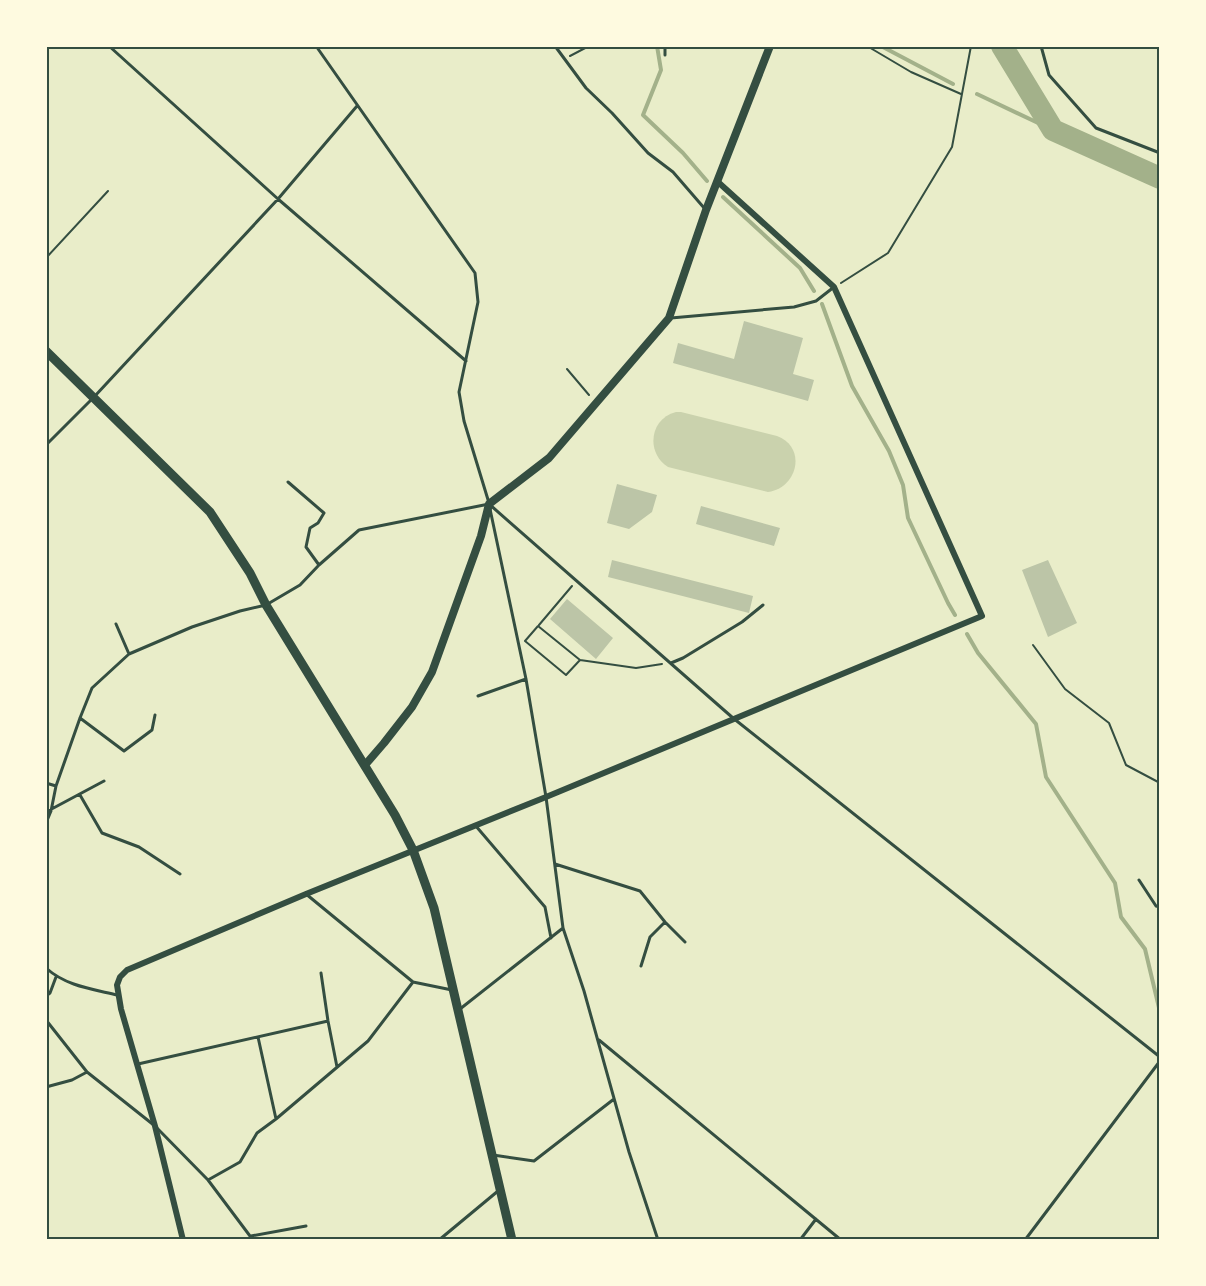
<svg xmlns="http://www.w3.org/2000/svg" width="1206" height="1286" viewBox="0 0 1206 1286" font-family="'Work Sans',sans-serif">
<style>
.green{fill:#cad2ad}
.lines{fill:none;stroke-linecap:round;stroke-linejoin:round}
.stream{stroke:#a3b18a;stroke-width:4}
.river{stroke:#a3b18a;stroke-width:22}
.building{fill:#bcc5a7}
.path{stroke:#344e41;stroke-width:2}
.service{stroke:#344e41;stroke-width:3}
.minor{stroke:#344e41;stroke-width:6}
.tertiary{stroke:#344e41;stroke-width:8}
.secondary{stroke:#344e41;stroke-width:9}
.neatline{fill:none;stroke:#344e41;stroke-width:2}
</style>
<rect width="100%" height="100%" fill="#e9edc9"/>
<path class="green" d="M676,412H681L777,436C807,447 798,488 768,492L668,467C646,453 649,419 676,412Z"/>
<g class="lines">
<path class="stream" d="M657,46L661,70L643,115L683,153L707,181
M881,46L953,84
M977,94L1053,130
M723,197L800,268L814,291
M822,304L852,386L889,451L903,485L908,518L948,603L955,615
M967,634L978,653L1036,724L1046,777L1115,883L1121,917L1145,949L1160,1012"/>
<path class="river" d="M1002,46L1053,130L1160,178"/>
</g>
<path class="building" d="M744,321L803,338L793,374L814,380L808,401L673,363L678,343L734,359Z
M617,484L657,495L652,512L629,529L607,523Z
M701,506L780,528L774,546L696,524Z
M612,560L753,596L749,613L608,577Z
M1048,560L1077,623L1048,637L1022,570Z
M567,599L613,638L596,659L550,619Z"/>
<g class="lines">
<path class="path" d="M867,46L911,72L961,94
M570,56L589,46
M46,258L108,191
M841,283L888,253L952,147L971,46
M567,369L589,395
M539,625L572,586
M1033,645L1065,689L1109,723L1126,765L1160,783
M580,660L566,675L525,641L538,626L580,660L636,668L662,664"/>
<path class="service" d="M109,46L278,199L466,361
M316,46L475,273L478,302L459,392L464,421L489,503
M555,46L586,88L612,113L648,153L673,172L705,209
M665,46V55
M1041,46L1049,75L1096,128L1160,153
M671,318L794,307L816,301L834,287
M46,445L94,397L278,199L357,106
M288,482L324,513L318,523L310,528L306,547L319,565
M490,509L526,679L546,797L563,928L584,991L629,1152L658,1240
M116,624L129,654
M671,663L683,658L742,622L763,605
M478,696L526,679
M80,718L124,751L152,730L155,715
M46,783L56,786
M80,795L102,833L139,847L180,874
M46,812L104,781
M46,823L51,811L56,786L80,718L92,688L129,654L192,627L240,611L266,605L300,585L319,565L359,530L489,504L733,718L1160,1057
M475,825L545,907L551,938
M555,864L640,891L665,922L685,942
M1139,880L1156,906L1160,907
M306,894L413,982L452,990
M641,966L650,937L665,922
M46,968C66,986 92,989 117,995
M321,973L328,1021L337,1067
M46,996L50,993L56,977
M460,1009L563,928
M46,1020L87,1072L155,1126L208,1180L253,1240
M258,1037L276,1119
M599,1040L841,1240
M138,1064L328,1021
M46,1087L72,1080L87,1072
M493,1155L534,1161L614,1099
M208,1180L240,1162L257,1133L276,1119L368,1041L413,982
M251,1236L306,1226
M439,1240L498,1191
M800,1240L816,1219
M1025,1240L1160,1061"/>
<path class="minor" d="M183,1240L155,1126L121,1009L117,985L120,977L127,970L306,894L546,797L982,616L834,287L718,182"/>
<path class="tertiary" d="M365,765L384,743L412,707L432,672L481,536L489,504L549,458L669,318L706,210L770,46"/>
<path class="secondary" d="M46,351L210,512L250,573L266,605L395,815L413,850L434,908L512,1240"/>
</g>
<rect width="1206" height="1286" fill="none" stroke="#fefae0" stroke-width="96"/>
<rect x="48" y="48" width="1110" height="1190" class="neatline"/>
</svg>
